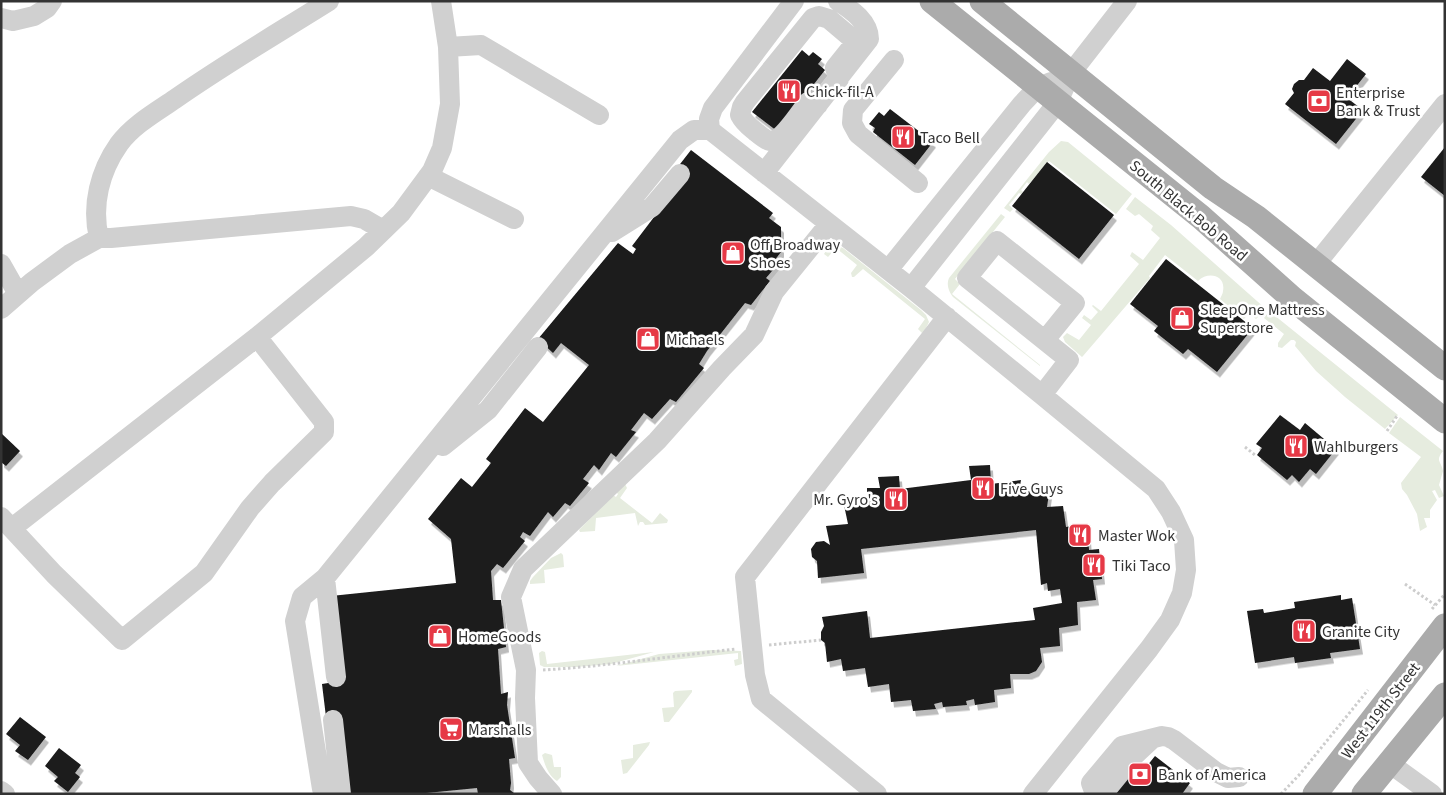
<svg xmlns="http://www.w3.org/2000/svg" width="1446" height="795" viewBox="0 0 1446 795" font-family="'Source Sans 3',sans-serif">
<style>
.green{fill:#e6ecdf}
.building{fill:#1a1a1a;filter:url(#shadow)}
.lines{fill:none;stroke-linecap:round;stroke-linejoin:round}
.path{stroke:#cdcdcd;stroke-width:3;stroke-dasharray:2.5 2.5;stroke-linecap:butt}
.minor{stroke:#d0d0d0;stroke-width:20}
.major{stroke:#ababab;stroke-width:25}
.labels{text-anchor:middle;stroke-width:5;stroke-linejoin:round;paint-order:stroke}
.poi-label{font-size:16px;fill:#333;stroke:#fff;text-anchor:start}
.street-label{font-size:16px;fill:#333;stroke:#fff}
</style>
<defs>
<filter id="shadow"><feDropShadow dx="3" dy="5.5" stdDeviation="0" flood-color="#0004"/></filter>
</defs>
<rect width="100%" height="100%" fill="#fff"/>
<path class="green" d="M1061,141L1068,142L1132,194L1116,214L1049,161L1029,184L1027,182L1021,190L1023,192L1021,194L1019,193L1009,205L1013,209L1010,212L1004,208L1049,152Z
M1135,197L1171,225L1266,309L1256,319L1249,313L1244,319L1220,299C1221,296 1223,294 1223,291C1226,275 1208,271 1198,281L1165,255L1149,276L1150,278L1083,356L1082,357L1065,342L1063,337L1067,333L1079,340L1091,325L1082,318L1084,315L1091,320L1098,312L1092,306L1093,305L1101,311L1139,264L1130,256L1132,252L1143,260L1160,238L1151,230L1153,226L1139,214L1135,216L1126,209Z
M1001,214L1005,217L955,279L960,284L952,294L1040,365V366L953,297C949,292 946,284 949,278Z
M834,245L843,248L921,310L926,315L929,322L924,332L922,333L918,329L925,319L863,269L854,277H852L851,273L857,265L836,248L828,257L824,254L827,249Z
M1269,311L1398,415L1385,429L1345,397L1316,371L1295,346L1296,342L1294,340H1291L1282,348L1278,347V343L1284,334L1264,318Z
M1400,417L1443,451C1435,461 1441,461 1443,471L1439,485L1444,496L1439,498L1435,490L1432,491L1437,500L1430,510V518H1424L1427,527L1420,531L1417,514L1407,495L1402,489L1401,483L1421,457L1389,433Z
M625,484L627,488L620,498L652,523L660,513L668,520L667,523L645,525L643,522H640L638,526L635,513L596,518L595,531L580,532L579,530L613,495L616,497L618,494L616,492Z
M561,553L563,555L564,567L544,570L545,583L530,584V581L533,577L551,558Z
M711,650L741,651L742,664L735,666L734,660L738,659V653L616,666L659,654Z
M542,651L545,652L547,664L654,652L611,664L576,667H544L540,665L539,653Z
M692,690V692L669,722H664L662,708L674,707L673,693L675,691Z
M650,742L649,745L627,773L623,774L621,760L633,758V745Z
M545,753L552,755L554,767H561V777L557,781C548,775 545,765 542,755Z"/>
<path class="building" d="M802,50L809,56L813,52L822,59L818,64L825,70L777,131L752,112Z
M1347,59L1366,74L1347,98L1363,110L1336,144L1285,104L1294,93L1292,89L1294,84L1299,80H1304L1313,68L1330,81Z
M890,109L933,142L915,165L873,132L875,128L869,124L879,112L884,116Z
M1445,147V196L1421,177Z
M691,150L773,213L769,218L781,227V252L774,261L778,264L766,278L770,281L751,305L745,303L707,351L699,364L704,368L676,402L670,399L652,419L644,413L631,430L636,432L616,457L611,453L599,470L594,465L583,479L589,483L570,506L565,503L553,517L548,512L530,536L523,532L520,537L525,541L503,568L497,564L491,571L493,600H501L506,647L498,649L501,694L508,692L507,705L515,758L509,759L511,783L510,790L515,794H478L477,788L416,794H346L326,717L322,684L341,681L331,596L456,583L451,539L428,519L461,478L472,487L491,463L486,459L525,408L543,422L589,365L561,343L553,353L538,339L618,243L633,254L636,249L632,246L686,175L677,168Z
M1047,162L1114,215L1079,259L1012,206Z
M1166,259L1253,328L1217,372L1188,349L1183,354L1154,331L1158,326L1130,304Z
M1280,415L1300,430L1305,423L1336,449L1316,474L1310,469L1299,482L1292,475L1287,480L1257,455L1262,448L1256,444Z
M1,433L20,451L6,466L1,462Z
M990,465L991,484L1021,480L1019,492L1033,490L1040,487L1049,493L1047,507L1063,506L1066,527L1087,524L1089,550L1099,549L1102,579L1093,580L1096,600L1077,602L1078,625L1059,628L1060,646L1040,648L1042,662L1036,671L1029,674H1010L1011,688L994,690L995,702L975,705L974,699L966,701L967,705L943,707L942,702L934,704L936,709L913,711L911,700L891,702L889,684L868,687L865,668L843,671L841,659L827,662L825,643L821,640V632L824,626L822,617L867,611L870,638L1035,620L1033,608L1062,603L1060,589L1048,591L1047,583L1041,585L1036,530L861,549L864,573L818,578L817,561L812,557L811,549L816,542L824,541L830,545L826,526L848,524L844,505L867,501V488H880L878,477L899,476L900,489L971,480L969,466Z
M1341,595V600L1352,598L1360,649L1330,653L1331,658L1295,663L1294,657L1255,663L1247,611L1263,609L1264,613L1295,608L1294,602Z
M20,717L46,737L28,760L15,751L20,745L6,734Z
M59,748L81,765L75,773L80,777L68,792L54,781L58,777L45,766Z
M1119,751L1143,771L1155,756L1190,783L1182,794H1117L1098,778Z"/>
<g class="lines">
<path class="path" d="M1387,431L1397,416
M1245,447L1255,455
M1405,584L1435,605
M1432,609L1445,594
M769,645L821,640
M543,670C608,666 672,656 736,649
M1281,794L1300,774L1368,690"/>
<path class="minor" d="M1,18L13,21L34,16L47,8L52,1
M448,47L481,45L599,115
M894,60L853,110L852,123L858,134L918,183
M818,105L808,102C801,111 782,141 770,141C765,140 760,135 756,132C750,127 744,123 740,115L742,107L745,102L813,18L819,16L829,19L855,41V43L835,68L839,79
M710,130L709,119L713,108L794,1
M764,173L869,39C869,22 852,10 838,1
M428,176L514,219
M612,232L652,207L680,174
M99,238C91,205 100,171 119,144C133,125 156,112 175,99C225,64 278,33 329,1
M1,264L18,294
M1316,264L1445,104
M888,270L1022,104L1038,87L1051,82
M911,288L1058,102L1071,73L1127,1
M1,309L32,282L70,254L99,238H111L351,216L364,219L383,230
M1042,395L1069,360L967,278L997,241L1075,303L1045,340
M443,446L488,410L538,347
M1,517L54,574L122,640L204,573L250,508L272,483L324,432V422L257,337
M12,528L257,337L366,247L401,213L432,171L442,148L450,104L448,47L441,1
M325,578L336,677
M333,720L341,794
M1389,763L1432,794
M1,791L5,794
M325,794L322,789L295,621L302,597L325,578L680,140L694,130H710L911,288L1042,395L1156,489L1171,512L1184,540L1186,570L1182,593L1170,620L1149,649L1033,794
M552,794L538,778L528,763L525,698L526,670L511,597L523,569L657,441L722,368L754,335L774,292L829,224
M877,794L761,699L755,675L745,577L947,317
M1095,794L1091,783L1122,746L1162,736L1168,737L1174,740L1216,772L1228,778L1239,777
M1103,794L1135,755L1151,740"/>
<path class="major" d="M932,1L1201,217L1293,299L1445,421
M982,1L1213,188L1256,217L1445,368
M1315,794L1445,626
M1364,794L1445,695"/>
</g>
<defs>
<g id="restaurant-square" transform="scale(1.25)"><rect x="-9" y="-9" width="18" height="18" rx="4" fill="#e63946" stroke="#fff"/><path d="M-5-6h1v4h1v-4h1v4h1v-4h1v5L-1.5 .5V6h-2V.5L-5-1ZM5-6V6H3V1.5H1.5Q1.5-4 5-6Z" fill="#fff"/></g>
<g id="bank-square" transform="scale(1.25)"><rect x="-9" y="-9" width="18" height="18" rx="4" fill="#e63946" stroke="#fff"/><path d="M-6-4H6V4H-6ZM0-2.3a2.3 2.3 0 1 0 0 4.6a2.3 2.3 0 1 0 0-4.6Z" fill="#fff"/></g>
<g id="shop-square" transform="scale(1.25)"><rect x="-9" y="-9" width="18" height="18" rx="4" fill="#e63946" stroke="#fff"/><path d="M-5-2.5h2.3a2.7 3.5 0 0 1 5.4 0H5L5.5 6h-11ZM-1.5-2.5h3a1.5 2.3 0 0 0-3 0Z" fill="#fff"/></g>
<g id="supermarket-square" transform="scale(1.25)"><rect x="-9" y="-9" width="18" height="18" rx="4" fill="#e63946" stroke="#fff"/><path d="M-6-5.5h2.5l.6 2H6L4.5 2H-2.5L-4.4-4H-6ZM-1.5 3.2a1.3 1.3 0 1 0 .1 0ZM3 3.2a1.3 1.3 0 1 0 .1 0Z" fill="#fff"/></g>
</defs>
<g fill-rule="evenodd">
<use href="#restaurant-square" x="789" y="91"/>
<use href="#bank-square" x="1319" y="101"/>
<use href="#restaurant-square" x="903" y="137"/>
<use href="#shop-square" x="733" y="253"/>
<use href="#shop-square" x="1182" y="318"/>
<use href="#shop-square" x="648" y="339"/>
<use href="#restaurant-square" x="1296" y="446"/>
<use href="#restaurant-square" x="983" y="488"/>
<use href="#restaurant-square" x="896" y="499"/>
<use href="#restaurant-square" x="1080" y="535"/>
<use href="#restaurant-square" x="1094" y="565"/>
<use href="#restaurant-square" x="1304" y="631"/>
<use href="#shop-square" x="440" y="636"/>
<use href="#supermarket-square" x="451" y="729"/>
<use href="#bank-square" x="1140" y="774"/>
</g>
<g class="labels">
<g class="poi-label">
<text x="806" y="97">Chick-fil-A</text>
<text x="1336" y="98">Enterprise<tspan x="1336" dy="18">Bank &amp; Trust</tspan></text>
<text x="920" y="143">Taco Bell</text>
<text x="750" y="250">Off Broadway<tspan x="750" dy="18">Shoes</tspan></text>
<text x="1200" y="315">SleepOne Mattress<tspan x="1200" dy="18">Superstore</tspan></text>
<text x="666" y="345">Michaels</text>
<text x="1314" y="452">Wahlburgers</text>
<text x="1000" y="494">Five Guys</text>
<text x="878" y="505" text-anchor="end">Mr. Gyro's</text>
<text x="1098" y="541">Master Wok</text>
<text x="1112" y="571">Tiki Taco</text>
<text x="1322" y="637">Granite City</text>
<text x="458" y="642">HomeGoods</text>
<text x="468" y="735">Marshalls</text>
<text x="1158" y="780">Bank of America</text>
</g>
<g class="street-label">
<text transform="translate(1189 210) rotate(40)" y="6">South Black Bob Road</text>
<text transform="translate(1380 710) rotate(-52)" y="6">West 119th Street</text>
</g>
</g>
<rect width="1446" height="795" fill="none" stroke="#333333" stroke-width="5"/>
</svg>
